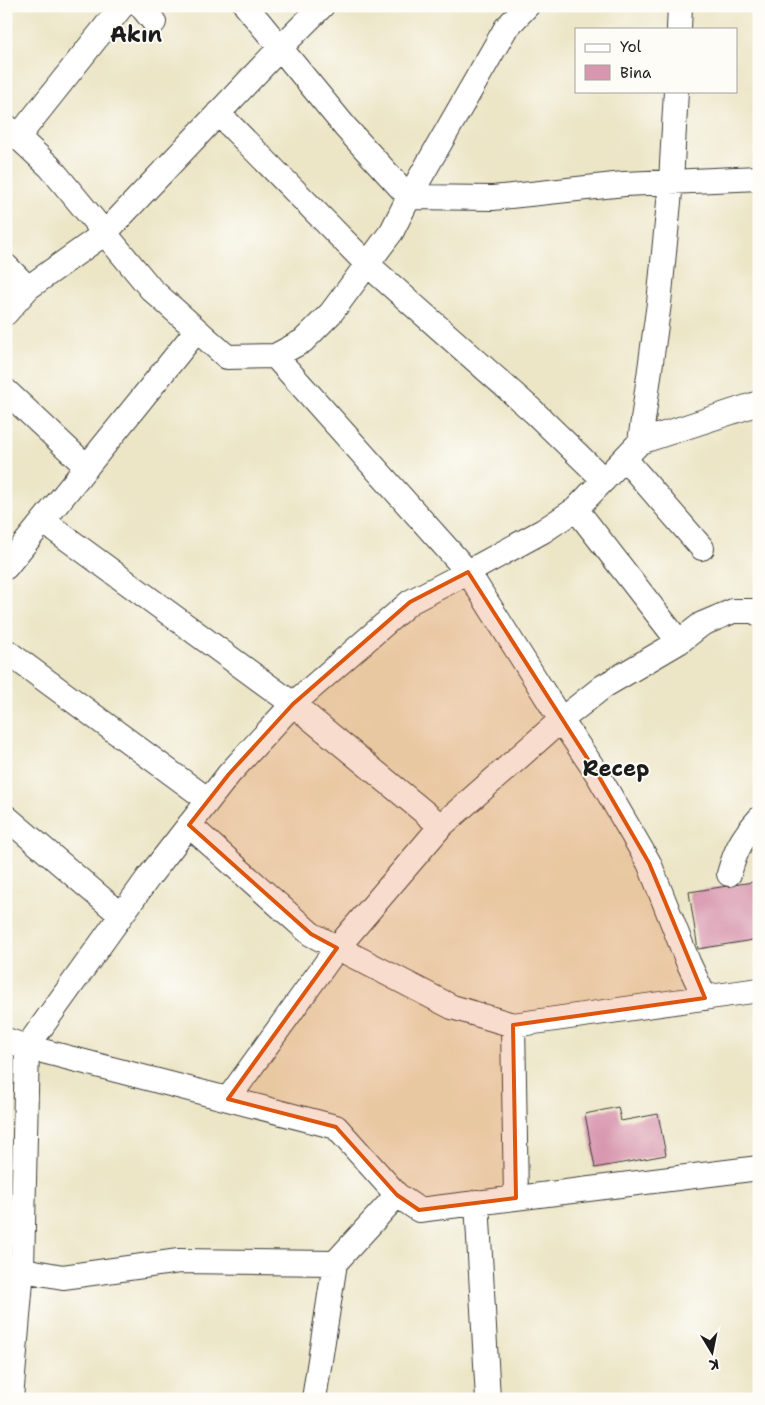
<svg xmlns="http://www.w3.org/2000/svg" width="765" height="1405" viewBox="0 0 765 1405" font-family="'Shantell Sans',sans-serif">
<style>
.building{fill:#d897af}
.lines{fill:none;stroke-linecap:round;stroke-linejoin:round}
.minor-casing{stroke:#3b3a36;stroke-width:26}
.minor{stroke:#fff;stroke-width:24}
.marked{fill:#de560d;fill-opacity:0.2;stroke:#de560d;stroke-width:4;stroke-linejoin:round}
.labels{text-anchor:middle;stroke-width:4;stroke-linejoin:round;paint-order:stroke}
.district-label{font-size:22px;font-weight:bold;fill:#1c1c1c;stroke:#fdfcf7}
</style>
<rect width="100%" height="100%" fill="#fdfcf7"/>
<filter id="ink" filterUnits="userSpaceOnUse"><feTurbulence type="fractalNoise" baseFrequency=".02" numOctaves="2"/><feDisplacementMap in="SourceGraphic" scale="10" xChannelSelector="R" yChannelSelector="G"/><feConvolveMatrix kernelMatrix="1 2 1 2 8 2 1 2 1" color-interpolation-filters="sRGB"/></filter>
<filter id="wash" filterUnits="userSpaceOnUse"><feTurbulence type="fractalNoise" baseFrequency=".0096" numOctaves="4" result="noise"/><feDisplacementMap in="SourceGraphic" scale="20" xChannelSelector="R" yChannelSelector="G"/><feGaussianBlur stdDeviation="1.12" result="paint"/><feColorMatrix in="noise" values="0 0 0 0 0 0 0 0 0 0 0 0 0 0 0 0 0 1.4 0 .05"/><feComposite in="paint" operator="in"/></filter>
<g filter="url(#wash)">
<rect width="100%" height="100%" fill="#ece5c6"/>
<g id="blocks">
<path class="building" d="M759,881V939L698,949L689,892Z
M618,1107L621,1121L658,1114L666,1155L595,1168L585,1114Z"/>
</g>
</g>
<g filter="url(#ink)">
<use href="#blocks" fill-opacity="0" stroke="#3b3a36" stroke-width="1"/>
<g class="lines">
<g class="minor-casing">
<path id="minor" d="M141,6L154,22
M246,6L346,128L409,197L493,198L624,184L759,178
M679,29L680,6
M218,113L367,264L534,412L604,480
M6,126L50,167L151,289L227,357L275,356L303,341L331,313L392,231L409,197L506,28L527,6
M18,137L122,6
M6,266L28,288
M6,313L28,288L105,233L280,48L322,6
M275,356L468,572L561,720L598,775L649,863L688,962L705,998
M6,391L87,467
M640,442L659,303L671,182L676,91
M625,459L702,548
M576,509L679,642
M43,521L293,704L441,826
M6,567L197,330
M6,651L208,800
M6,817L121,915
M189,825L311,934L452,1007L513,1025L759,990
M729,874C736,849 742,838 759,819
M513,1025L516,1198
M6,1040L27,1047L336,1127L397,1195L419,1210L759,1168
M228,1099L337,948L441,826L561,720L604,686L679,642L702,624L733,611H753L759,614
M477,1202L488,1399
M6,1267L63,1277L179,1261L335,1263L397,1195
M11,1399L22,1269L27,1047L148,878L229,774L293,704L410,602L468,572L543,531L576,509L640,442L759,403
M314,1399L335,1263"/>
</g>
<use href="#minor" class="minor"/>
</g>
</g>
<path class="marked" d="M468,572L598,775L649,863L705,998L513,1025L516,1198L419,1210L397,1195L336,1127L228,1099L337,948L311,934L189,825L229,774L293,704L410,602Z"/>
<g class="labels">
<g class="district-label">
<text x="136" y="42">Akın</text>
<text x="616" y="776">Recep</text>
</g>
</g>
<rect width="765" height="1405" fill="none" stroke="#fdfcf7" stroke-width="25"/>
<rect x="575" y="28" width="162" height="65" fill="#fdfcf7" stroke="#a3a29f"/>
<rect x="585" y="44" width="25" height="8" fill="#ffffff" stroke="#a3a29f"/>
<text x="620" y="52" font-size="15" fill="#1c1c1c">Yol</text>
<rect x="585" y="65" width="25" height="15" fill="#d897af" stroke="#a3a29f"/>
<text x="620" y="78" font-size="15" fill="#1c1c1c">Bina</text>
<g transform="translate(712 1352) rotate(170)" stroke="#fdfcf7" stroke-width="4" paint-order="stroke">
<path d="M0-4L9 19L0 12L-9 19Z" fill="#1c1c1c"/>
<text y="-8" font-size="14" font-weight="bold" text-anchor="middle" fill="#1c1c1c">K</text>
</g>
</svg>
